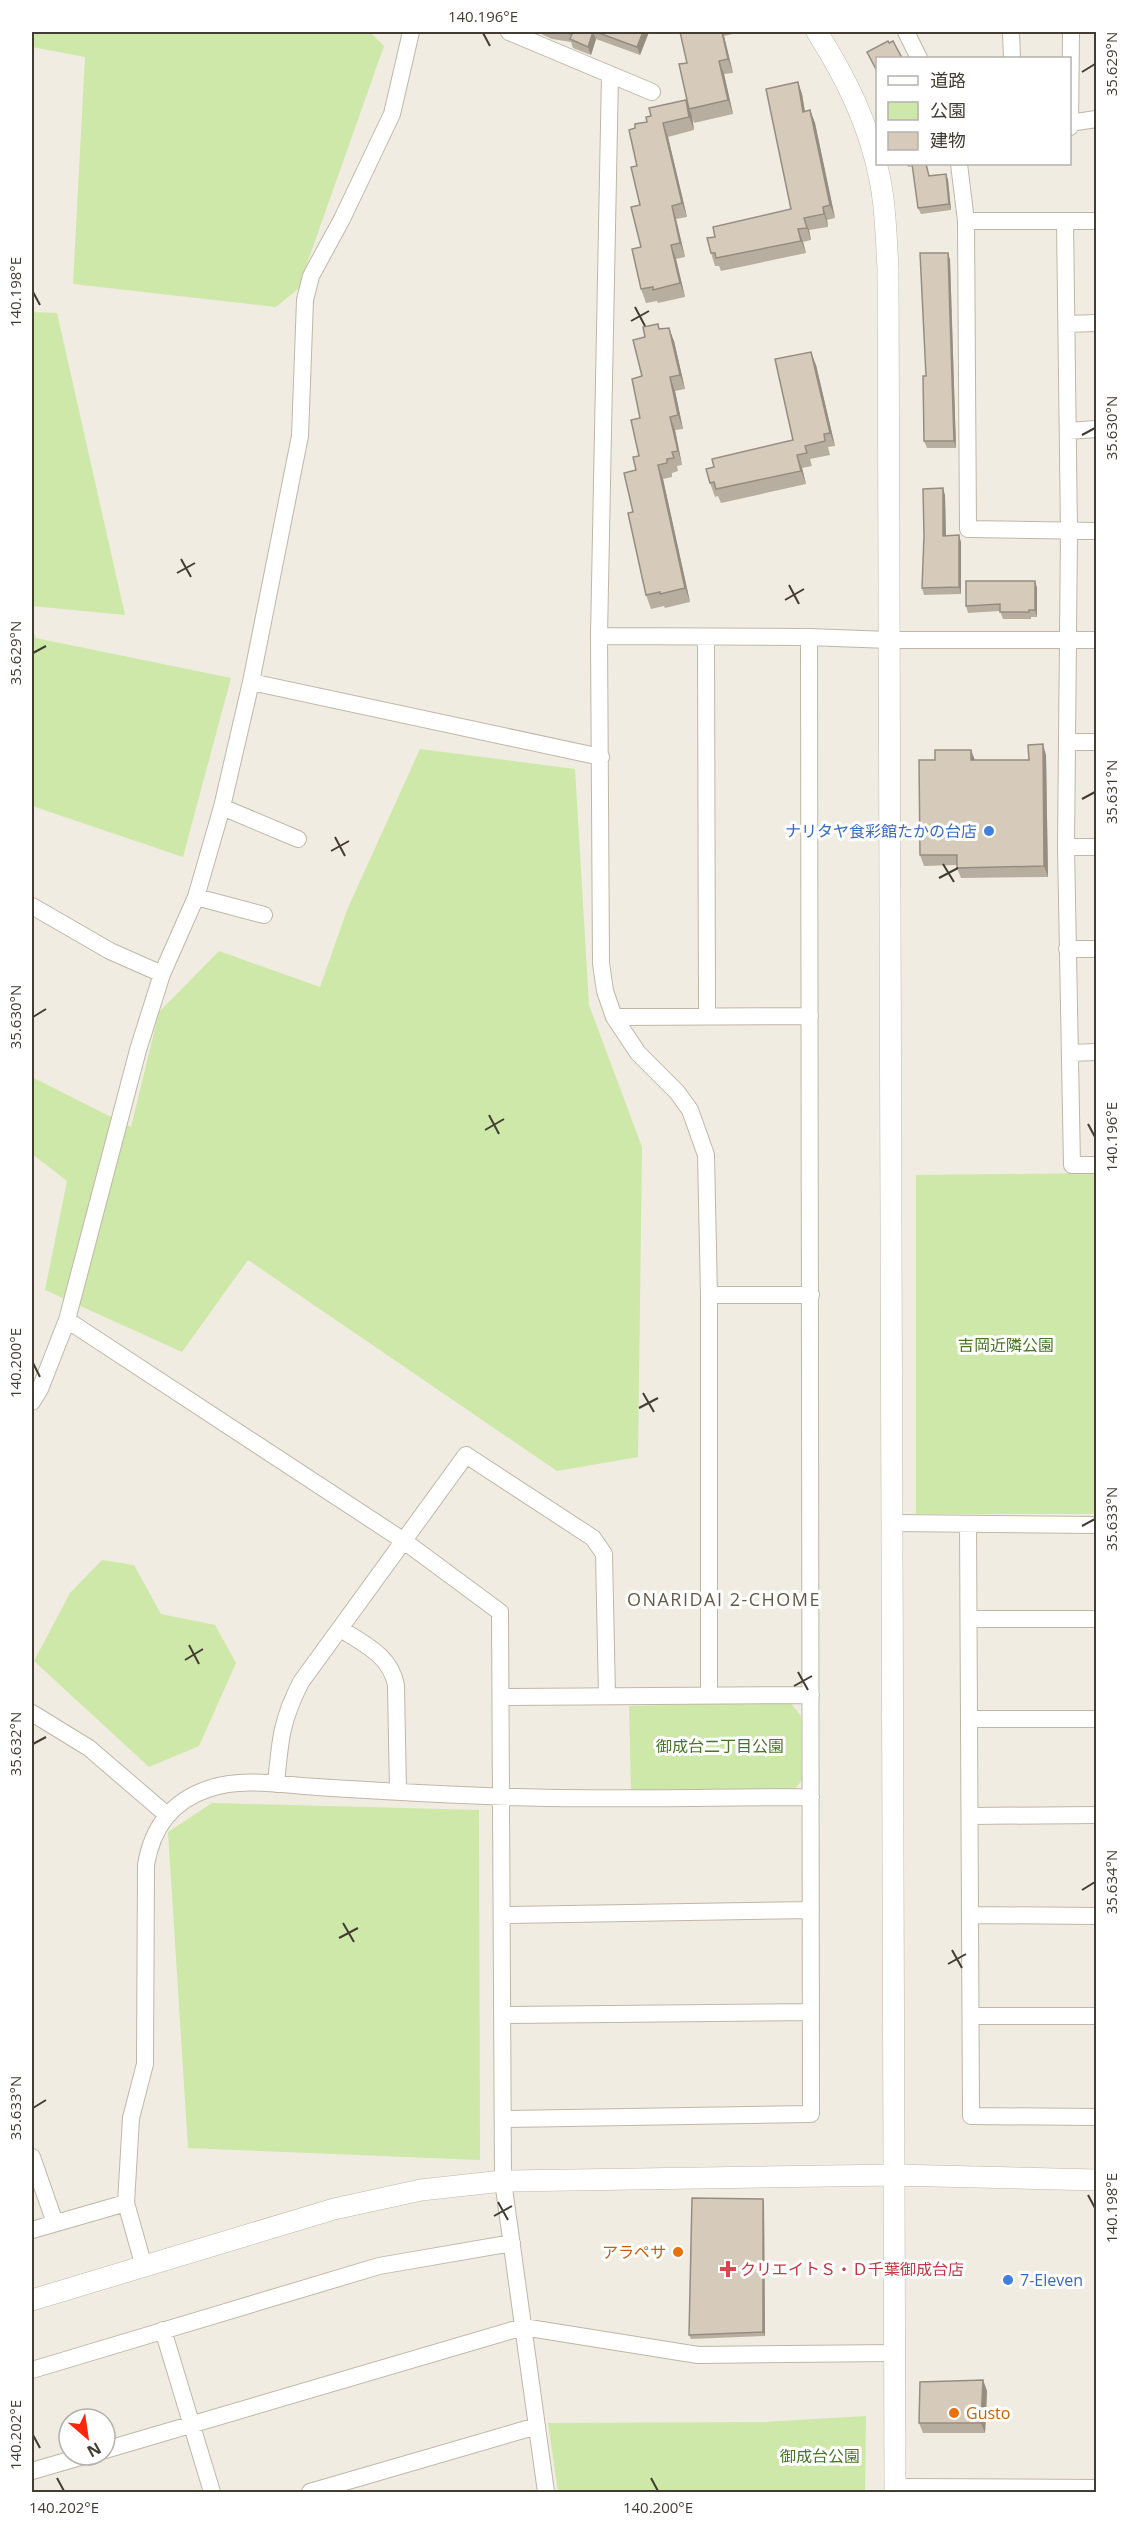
<svg xmlns="http://www.w3.org/2000/svg" width="1128" height="2524" viewBox="0 0 1128 2524" font-family="'Open Sans','Noto Sans JP',sans-serif">
<style>
.green{fill:#cde8a8}
.lines{fill:none;stroke-linecap:round;stroke-linejoin:round}
.minor-casing{stroke:#c0b6a7;stroke-width:18}
.tertiary-casing{stroke:#c0b6a7;stroke-width:22}
.minor{stroke:#fff;stroke-width:16}
.tertiary{stroke:#fff;stroke-width:21}
.wall{fill:#b8aea0}
.shaded-wall{fill:#968d82}
.building{fill:#d6caba;stroke:#968d82;stroke-width:1.5}
.ticks{fill:none;stroke:#433c32;stroke-width:2}
.shop-dot{fill:#3f7fe0;stroke:#fff;stroke-width:2}
.food-dot{fill:#e8710a;stroke:#fff;stroke-width:2}
.health-dot{fill:#e0444e;stroke:#fff;stroke-width:2}
.labels{text-anchor:middle;stroke-width:6;stroke-linejoin:round;paint-order:stroke}
.shop-label{font-size:16px;fill:#366cbe;stroke:#fff;text-anchor:end}
.park-label{font-size:16px;fill:#467525;stroke:#fff}
.food-label{font-size:16px;fill:#c56008;stroke:#fff;text-anchor:end}
.health-label{font-size:16px;fill:#be3a42;stroke:#fff;text-anchor:start}
.neighbourhood-label{font-size:18px;letter-spacing:1.5px;fill:#665949;stroke:#fff}
.neatline{fill:none;stroke:#433c32;stroke-width:2}
.ticks-label{font-size:15px;text-anchor:middle;fill:#433c32}
</style>
<rect width="100%" height="100%" fill="#f1ece1"/>
<path class="green" d="M32,32H370L384,46L298,289L276,307L73,284L85,57L32,47Z
M32,312L57,313L125,615L32,606Z
M32,628L36,638L231,678L183,857L32,806Z
M420,749L575,769L589,1005L642,1147L638,1457L557,1471L248,1260L182,1352L45,1290L67,1181L32,1154V1077L131,1127L159,1012L219,951L320,987L347,910Z
M1096,1173V1514H916V1175Z
M102,1560L134,1565L161,1614L215,1625L236,1663L199,1746L149,1767L34,1661L70,1593Z
M790,1702L801,1716L802,1780L795,1789L631,1790L629,1706Z
M212,1803L479,1810L480,2160L188,2148L168,1832Z
M866,2416L865,2492H558L548,2423L764,2422Z"/>
<g class="lines">
<g class="minor-casing">
<path id="minor" d="M509,32L652,92
M906,32L919,58
M1011,32L1012,58
M610,74L599,636L601,963L605,991L614,1017L638,1053L677,1092L690,1110L706,1155L709,1295V1695
M1070,123L1096,119
M1070,127L1071,32
M959,164L966,221L968,529L1096,531
M966,221H1096
M1065,221L1069,531L1066,847L1072,1165H1096
M1067,324L1096,323
M1069,431L1096,429
M599,636L809,637L889,640H1096
M706,637L707,1016
M251,682L601,757
M1067,742H1096
M222,807L298,839
M1066,847H1096
M196,897L264,915
M32,906L110,951L162,974
M1067,949H1096
M614,1017L810,1016
M1070,1053L1096,1052
M709,1295H811
M67,1320L404,1541L500,1612L503,2181L546,2492
M32,1402L40,1389L67,1320L138,1050L162,974L196,897L222,807L251,682L300,436L305,300L311,276L342,219L392,114L411,32
M892,1523L1096,1525
M968,1524L971,2116L1096,2117
M969,1619H1096
M341,1629C365,1645 390,1655 396,1685L398,1792
M501,1697L811,1695
M32,1713L89,1748L167,1815
M969,1719H1096
M276,1784C280,1741 281,1721 301,1682L466,1455L593,1538L604,1554L607,1696
M970,1816L1096,1815
M502,1915L811,1910
M970,1915L1096,1916
M503,2015L811,2012
M971,2016H1096
M503,2119L811,2114L809,637
M32,2157L55,2223
M32,2230L126,2203
M144,2267L126,2203L131,2118L145,2064L146,1865C152,1828 172,1801 208,1789C241,1777 283,1785 317,1787C365,1790 413,1793 462,1795C578,1801 695,1797 811,1797
M163,2330L212,2492
M32,2370L379,2266L512,2243
M105,2450L523,2327L698,2355L895,2353
M32,2471L87,2455
M895,2487L1096,2488
M310,2492L537,2426"/>
</g>
<g class="tertiary-casing">
<path id="tertiary" d="M817,32C846,78 870,126 880,180C886,208 886,239 888,268L895,2492
M32,2300L334,2209L421,2190L503,2181L894,2175L1096,2180"/>
</g>
<use href="#minor" class="minor"/>
<use href="#tertiary" class="tertiary"/>
</g>
<path class="wall" d="M539,32H649L640,55L596,39L591,55L573,48L571,42L552,39L539,33Z
M680,32H733V34L724,36L733,73L724,74L733,114L694,123L692,116L694,130L668,137L687,217L676,219L685,257L676,259L685,297L658,303L657,301L646,303L641,289L640,205L635,128L647,122L688,106L687,63Z
M798,82L802,94L805,111L810,110L815,123L835,218L827,220L828,227L809,230L811,240L803,242L806,253L721,271L719,266H715L711,253L715,237L791,209Z
M907,164H926L929,175L946,174L948,180L951,210L921,214L918,208L913,166L908,167Z
M948,253L950,260L956,448H927L924,441Z
M660,329L674,341L685,389L675,391L683,429L675,430L682,465L677,466L678,471L672,473V477L663,479L690,602L665,608L664,606L651,609L646,595L633,512L636,470L639,456L645,337Z
M816,365L835,446L828,447L830,455L810,459L812,466L802,468L806,484L721,503L718,496L715,497L710,483L714,467L793,440Z
M945,495L946,536L961,542V594L924,595L922,588Z
M1035,581L1037,588V617H1031V619H1003L1000,611L968,613L966,606Z
M1046,755L1048,877L961,878L957,868V865L924,866L920,855L975,760H1029Z
M763,2199L764,2203L765,2336L691,2339L689,2335Z
M983,2380L987,2391L985,2433H923L919,2423Z"/>
<path class="shaded-wall" d="M593,32L596,39L591,55L588,47Z
M643,32H649L640,55L637,47Z
M722,32H723L724,36L733,73L728,59Z
M719,61L724,74L733,114L728,100Z
M798,82L802,94L807,125L803,112Z
M686,100L692,116L694,130L689,117Z
M810,110L815,123L835,218L830,205Z
M663,123L668,137L687,217L682,203Z
M946,174L948,180L951,210L949,204Z
M672,206L676,219L685,257L680,243Z
M823,207L827,220L828,227L824,214Z
M804,218L809,230L811,240L807,228Z
M798,229L803,242L806,253L801,241Z
M671,245L676,259L685,297L680,283Z
M948,253L950,260L956,448L954,441Z
M669,328L674,341L685,389L680,375Z
M811,352L816,365L835,446L830,433Z
M670,377L675,391L683,429L678,415Z
M670,417L675,430L682,465L678,451Z
M797,455L802,468L806,484L801,471Z
M658,465L663,479L690,602L685,588Z
M943,488L945,495L946,542L943,536Z
M959,535L961,542V594L959,587Z
M1035,581L1037,588V617L1035,610Z
M1043,744L1046,755L1048,877L1044,866Z
M971,750L975,760H971Z
M763,2199L764,2203L765,2336L763,2332Z
M983,2380L987,2391L985,2433L981,2423Z"/>
<path class="building" d="M555,32H593L588,47L570,39L572,34Z
M596,32H643L637,47Z
M680,32H722L728,59L719,61L728,100L689,109L679,64L687,63Z
M888,41L889,43L893,41L902,58H878V73L867,52Z
M798,82L803,112L810,110L830,205L823,207L824,214L804,218L807,228L798,229L801,241L716,258L715,253H711L707,238L715,237L713,227L791,209L766,89Z
M686,100L689,117L663,123L682,203L672,206L680,243L671,245L680,283L653,290V287L641,289L632,249L641,247L631,207L640,205L631,167L637,166L629,130L635,128V124L647,122L646,117L651,116L649,108Z
M912,164H926L929,176L946,174L949,204L918,208Z
M920,253H948L954,441H924L923,376H926Z
M658,324L659,329L669,328L680,375L670,377L678,415L670,417L678,451L672,452L674,458L667,459V463L658,465L685,588L660,594V592L646,595L628,513L633,512L624,473L636,470L633,457L639,456L631,420L640,418L632,379L642,376L633,340L645,337L643,327Z
M811,352L830,433L824,434L825,441L805,446L807,453L797,455L801,471L716,489L714,482L710,483L706,469L714,467L712,459L793,440L775,359Z
M943,488V536L959,535V587L922,588L924,536L923,489Z
M966,581H1035V610H1029V612H1000V604L966,606Z
M1043,744L1044,866L957,868V855H920L919,760H935V750H971V760H1029L1028,745Z
M692,2198L763,2199V2332L689,2335Z
M983,2380L981,2423H919L920,2382Z"/>
<path class="ticks" d="M483,33L490,46M1082,72L1095,64M33,292L40,305M635,307L645,326M631,321L649,311M1082,435L1095,428M181,559L191,577M177,573L195,563M789,585L799,604M785,600L804,589M33,653L46,646M1082,799L1095,792M335,837L345,856M331,851L349,841M943,864L954,882M939,878L958,868M33,1017L46,1009M489,1115L499,1134M1088,1124L1095,1137M485,1130L504,1119M33,1363L40,1377M643,1393L654,1412M639,1408L658,1398M1082,1526L1095,1519M189,1645L199,1664M185,1660L203,1649M798,1672L808,1690M794,1686L812,1676M33,1744L46,1737M1082,1890L1095,1882M343,1923L354,1942M339,1938L358,1928M952,1950L962,1968M948,1964L966,1954M33,2108L46,2100M1088,2195L1095,2208M498,2202L508,2220M494,2216L512,2206M33,2435L40,2448M57,2478L64,2491M651,2478L658,2491"/>
<g class="shop-dot">
<circle cx="989" cy="831" r="6"/>
<circle cx="1008" cy="2280" r="6"/>
</g>
<g class="food-dot">
<circle cx="678" cy="2252" r="6"/>
<circle cx="954" cy="2413" r="6"/>
</g>
<path class="health-dot" d="M725 2260h6v6h6v6h-6v6h-6v-6h-6v-6h6z"/>
<g class="labels">
<g class="shop-label">
<text x="977" y="837">ナリタヤ食彩館たかの台店</text>
<text x="1020" y="2286" text-anchor="start">7-Eleven</text>
</g>
<g class="park-label">
<text x="1006" y="1351">吉岡近隣公園</text>
<text x="720" y="1752">御成台二丁目公園</text>
<text x="820" y="2462">御成台公園</text>
</g>
<g class="food-label">
<text x="666" y="2258">アラペサ</text>
<text x="966" y="2419" text-anchor="start">Gusto</text>
</g>
<g class="health-label">
<text x="740" y="2275">クリエイトＳ・Ｄ千葉御成台店</text>
</g>
<g class="neighbourhood-label">
<text x="724" y="1606">ONARIDAI 2-CHOME</text>
</g>
</g>
<rect width="1128" height="2524" fill="none" stroke="#ffffff" stroke-width="66"/>
<rect x="876" y="57" width="195" height="108" fill="#ffffff" stroke="#b4b1ad" stroke-width="1.5"/>
<rect x="888" y="76" width="30" height="9" fill="#ffffff" stroke="#b4b1ad" stroke-width="1.5"/>
<text x="930" y="87" font-size="18" fill="#433c32">道路</text>
<rect x="888" y="102" width="30" height="18" fill="#cde8a8" stroke="#b4b1ad" stroke-width="1.5"/>
<text x="930" y="117" font-size="18" fill="#433c32">公園</text>
<rect x="888" y="132" width="30" height="18" fill="#d6caba" stroke="#b4b1ad" stroke-width="1.5"/>
<text x="930" y="147" font-size="18" fill="#433c32">建物</text>
<g transform="translate(87 2437) rotate(151)"><circle r="28" fill="#ffffff" stroke="#b4b1ad" stroke-width="1.5"/>
<path d="M0-4.5L10 22L0 15L-10 22Z" fill="#ff270b"/>
<text y="-9" font-size="16" font-weight="bold" text-anchor="middle" fill="#433c32">N</text>
</g>
<rect x="33" y="33" width="1062" height="2458" class="neatline"/>
<g class="ticks-label">
<text x="483" y="22">140.196°E</text>
<text transform="translate(1112 64) rotate(-90)" y="5">35.629°N</text>
<text transform="translate(16 292) rotate(-90)" y="5">140.198°E</text>
<text transform="translate(1112 428) rotate(-90)" y="5">35.630°N</text>
<text transform="translate(16 653) rotate(-90)" y="5">35.629°N</text>
<text transform="translate(1112 792) rotate(-90)" y="5">35.631°N</text>
<text transform="translate(16 1017) rotate(-90)" y="5">35.630°N</text>
<text transform="translate(1112 1137) rotate(-90)" y="5">140.196°E</text>
<text transform="translate(16 1363) rotate(-90)" y="5">140.200°E</text>
<text transform="translate(1112 1519) rotate(-90)" y="5">35.633°N</text>
<text transform="translate(16 1744) rotate(-90)" y="5">35.632°N</text>
<text transform="translate(1112 1882) rotate(-90)" y="5">35.634°N</text>
<text transform="translate(16 2108) rotate(-90)" y="5">35.633°N</text>
<text transform="translate(1112 2208) rotate(-90)" y="5">140.198°E</text>
<text transform="translate(16 2435) rotate(-90)" y="5">140.202°E</text>
<text x="64" y="2513">140.202°E</text>
<text x="658" y="2513">140.200°E</text>
</g>
</svg>
